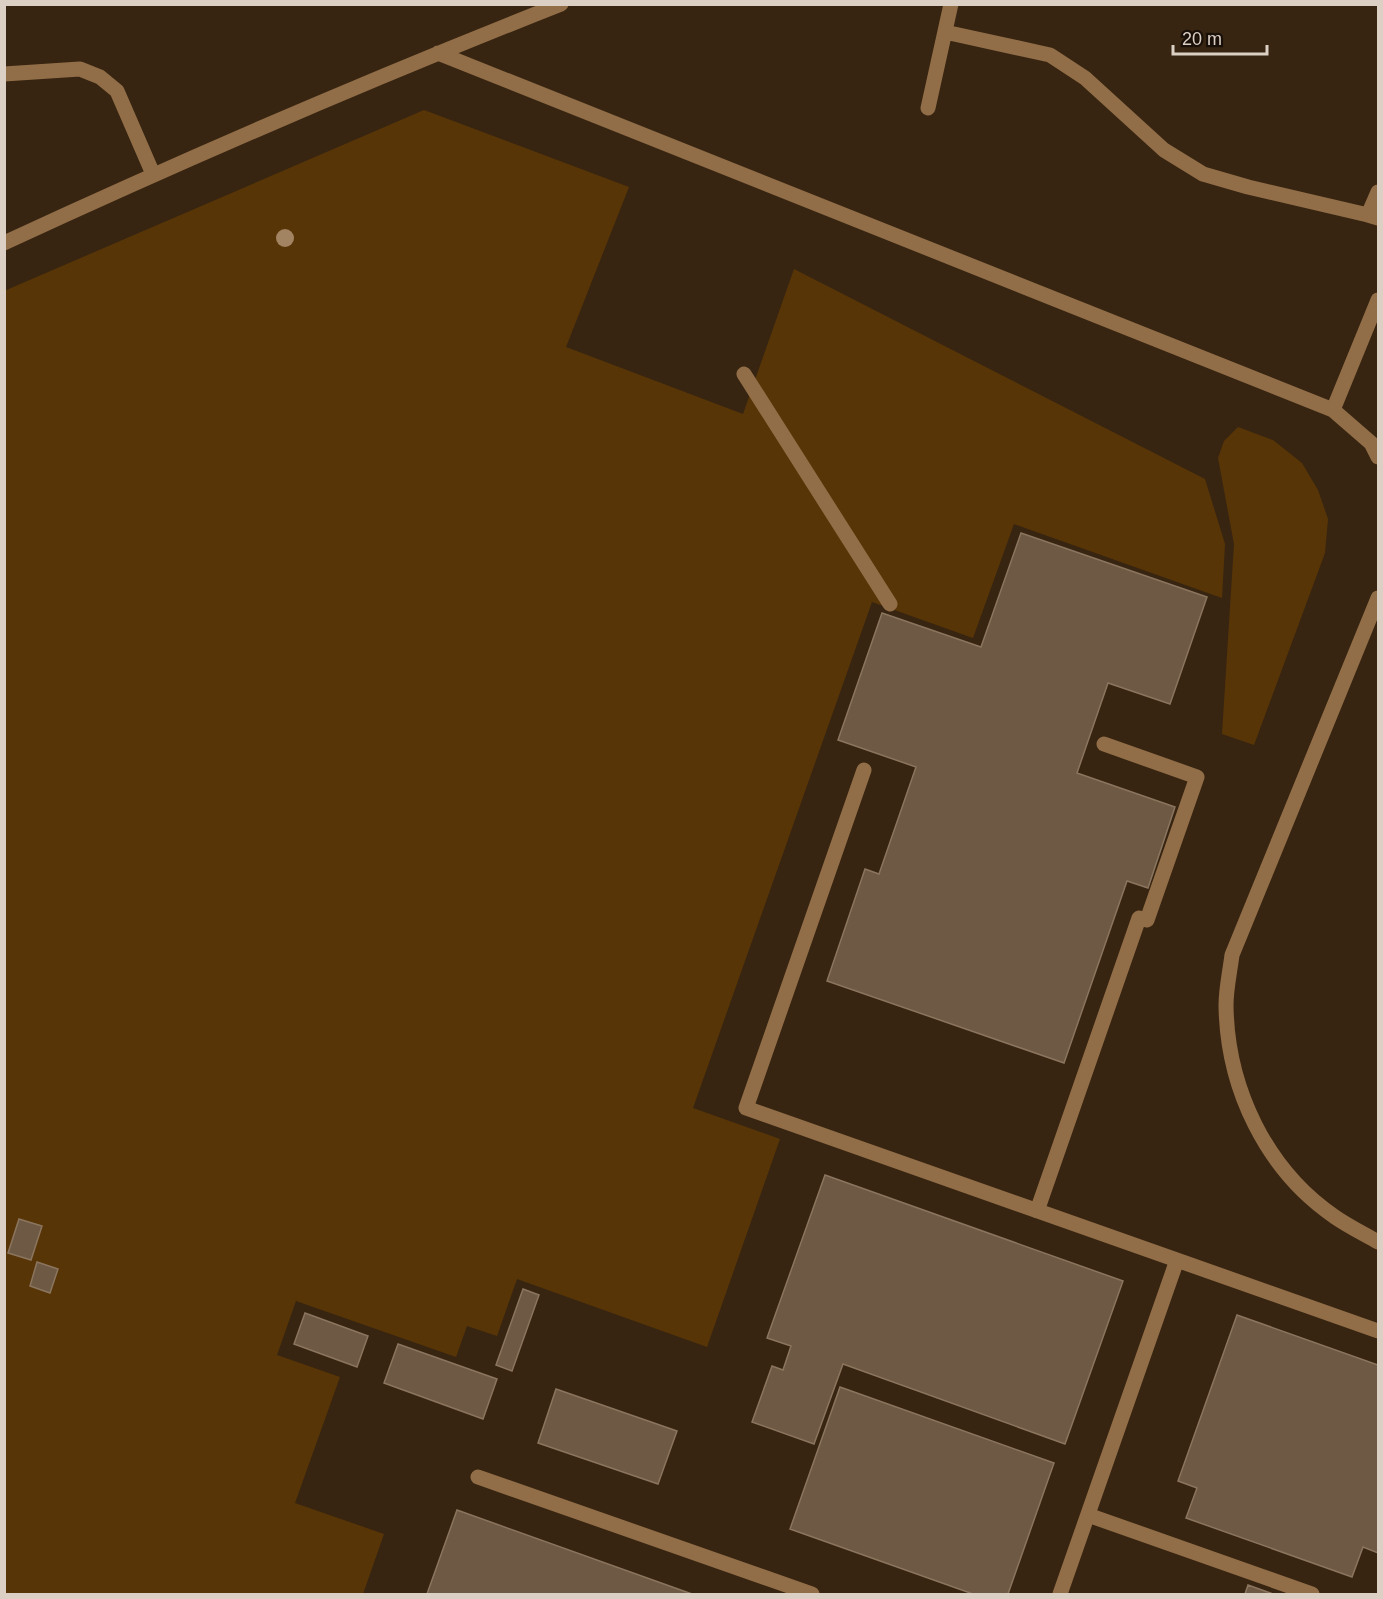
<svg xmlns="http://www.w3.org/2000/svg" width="1383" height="1599" viewBox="0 0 1383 1599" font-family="Helvetica,sans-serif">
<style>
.green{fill:#583507}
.building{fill:#6e5944;stroke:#8b755f;stroke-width:1.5}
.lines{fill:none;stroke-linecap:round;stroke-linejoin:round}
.minor{stroke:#926e48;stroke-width:15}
.tree{fill:#a38462}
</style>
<rect width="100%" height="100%" fill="#372511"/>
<path class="green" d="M424,110L629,187L566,347L743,414L794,269L1205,479L1225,544L1222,598L1014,524L973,638L872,602L693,1108L780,1139L707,1347L517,1279L497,1336L467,1326L456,1357L296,1301L277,1355L340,1377L295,1503L384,1534L363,1594H5L4,291Z
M1238,427L1273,440L1302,463L1318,490L1328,519L1325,553L1254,745L1222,734L1234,544L1218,458L1224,441Z"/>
<path class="building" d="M1021,533L1207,597L1170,704L1108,683L1077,773L1175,807L1148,888L1127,881L1064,1063L827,981L865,869L879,874L916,767L838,740L882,613L981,647Z
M825,1175L1123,1281L1065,1444L843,1364L814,1444L752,1422L772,1366L783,1370L791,1346L767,1338Z
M19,1219L42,1226L31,1260L8,1253Z
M37,1262L58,1269L50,1293L30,1286Z
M523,1289L539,1295L512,1371L496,1365Z
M305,1313L368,1336L357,1367L294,1344Z
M1237,1315L1378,1365V1553L1363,1547L1352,1577L1186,1518L1197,1488L1178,1481Z
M398,1344L497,1379L483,1419L384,1383Z
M840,1387L1054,1463L1008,1594H973L790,1529Z
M556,1389L677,1431L658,1484L538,1443Z
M457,1510L692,1594H427Z
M1248,1585L1273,1594H1245Z"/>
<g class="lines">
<path class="minor" d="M945,32L1050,55L1085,78L1164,150L1203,174L1248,187L1368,215
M438,53L1333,410L1371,443L1378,457
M4,74L80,69L100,77L117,91L153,174
M928,108L951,4
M1378,192L1368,215L1378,218
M4,243C188,158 373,78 561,4
M744,374L890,604
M1333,410L1378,300
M1378,598L1232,955C1230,971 1226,989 1226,1005C1227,1088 1266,1170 1335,1217C1348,1226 1364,1234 1378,1242
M864,770L746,1108L1378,1331
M1037,1211L1139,918L1147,920L1197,777L1104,744
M478,1477L812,1594
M1088,1515L1312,1594
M1060,1594L1177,1260"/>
</g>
<circle class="tree" cx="285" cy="238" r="9"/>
<rect width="1383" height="1599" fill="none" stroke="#dccfc4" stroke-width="12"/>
<path d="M1173 45v9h94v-9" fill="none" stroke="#dccfc4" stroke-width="3"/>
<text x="1182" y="45" font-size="18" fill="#dccfc4" stroke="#181008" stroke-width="4.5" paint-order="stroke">20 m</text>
</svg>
